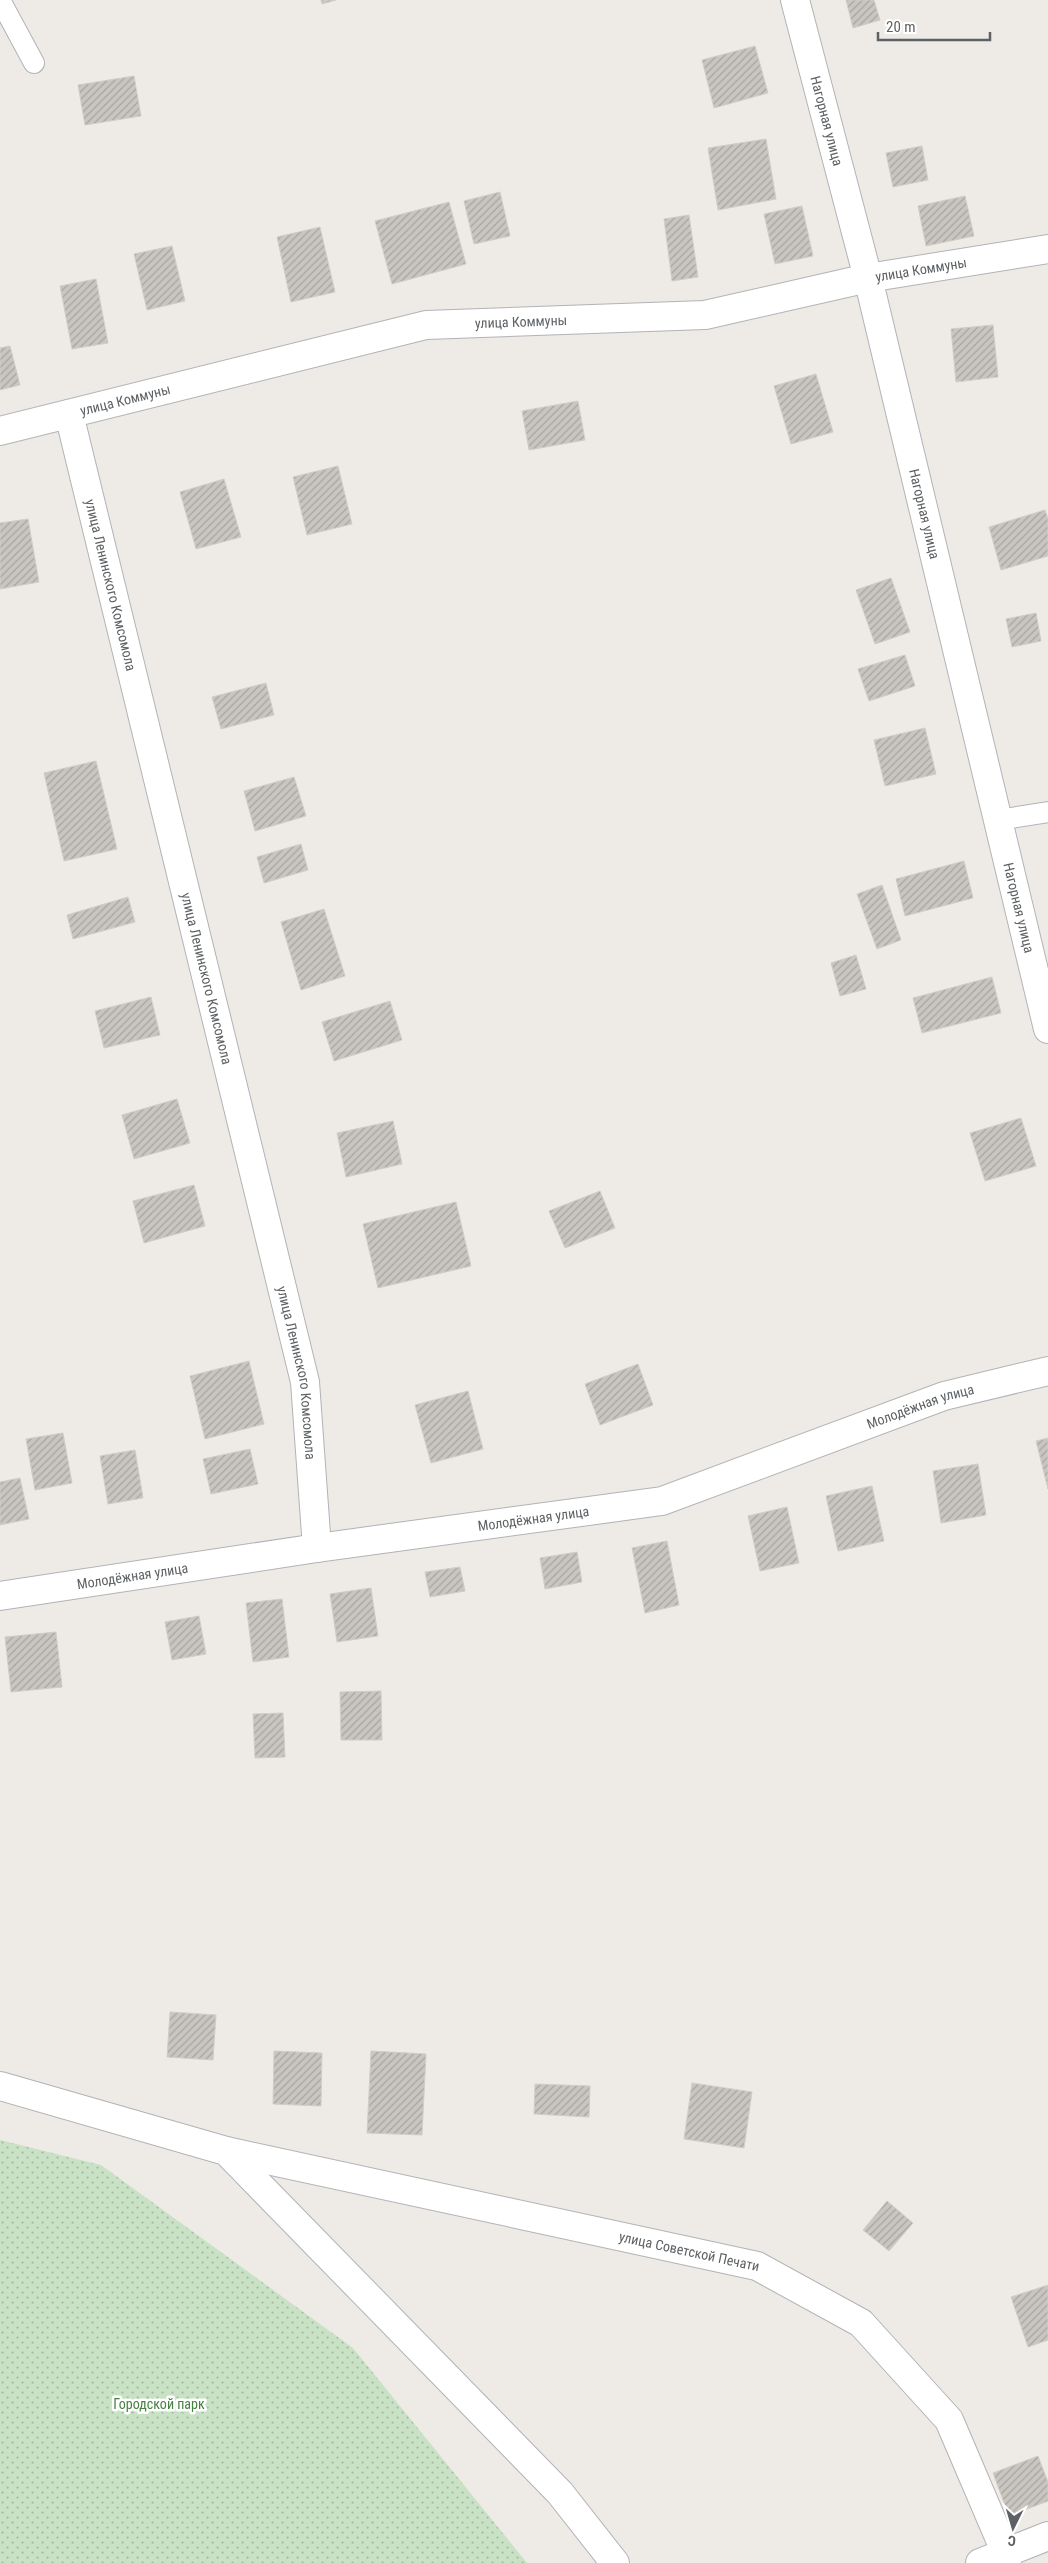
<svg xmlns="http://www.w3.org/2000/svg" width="1048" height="2563" viewBox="0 0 1048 2563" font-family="'Roboto Condensed',sans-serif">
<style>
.grass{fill:url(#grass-dots)}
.building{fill:url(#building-hatch);stroke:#d2ccc5}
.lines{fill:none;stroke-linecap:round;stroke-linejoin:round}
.lane-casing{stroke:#b1b3b6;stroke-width:22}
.street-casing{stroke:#b1b3b6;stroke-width:30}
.lane{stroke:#fff;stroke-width:20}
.street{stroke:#fff;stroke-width:28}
.labels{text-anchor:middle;stroke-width:5;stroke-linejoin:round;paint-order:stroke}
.street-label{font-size:14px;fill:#5d6164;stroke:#fff}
.park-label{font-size:14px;fill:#45813f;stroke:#fff}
</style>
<defs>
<pattern id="grass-dots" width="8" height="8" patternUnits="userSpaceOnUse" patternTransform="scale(1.25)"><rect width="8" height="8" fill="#c9e2c5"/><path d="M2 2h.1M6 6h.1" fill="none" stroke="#a6bba4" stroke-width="1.8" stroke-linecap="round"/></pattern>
<pattern id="building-hatch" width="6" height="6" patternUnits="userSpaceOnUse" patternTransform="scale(1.25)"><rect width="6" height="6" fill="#c9c6c2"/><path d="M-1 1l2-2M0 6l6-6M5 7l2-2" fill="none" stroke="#a6a4a1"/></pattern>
</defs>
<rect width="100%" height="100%" fill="#eeebe6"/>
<path class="grass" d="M0,2140L101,2165L353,2348L527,2563H0Z"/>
<path class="building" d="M321,0H336L322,4Z
M846,0H874L880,20L853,28Z
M755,46L768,93L714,108L702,60Z
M134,76L141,116L85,125L78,85Z
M766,139L776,199L718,210L708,148Z
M922,146L928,180L893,187L886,153Z
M500,192L510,236L474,244L464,201Z
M965,196L974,236L926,246L918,206Z
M449,202L466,264L392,284L375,221Z
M802,206L813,256L775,264L764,214Z
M689,215L698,277L672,281L664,219Z
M320,227L335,292L291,302L277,237Z
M172,246L185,301L147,310L134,254Z
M96,279L108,343L72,349L60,286Z
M993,325L998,377L956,382L951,329Z
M10,346L20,385L0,390V348Z
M816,374L833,432L791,444L774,386Z
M578,401L585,440L529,450L522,411Z
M338,466L352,524L307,535L293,477Z
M224,479L241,537L196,549L180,492Z
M1045,510L1048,519V556L1001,570L989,527Z
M28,519L39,582L0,589V523Z
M891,578L910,632L875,644L856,590Z
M1036,613L1041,641L1012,647L1006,619Z
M905,655L915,686L869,701L858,669Z
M266,683L274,715L221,729L212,697Z
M925,728L936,774L885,786L874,740Z
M96,761L117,849L64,861L44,773Z
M294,777L306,816L255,831L244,791Z
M301,844L308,870L264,883L257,857Z
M964,861L973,898L905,916L896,879Z
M882,885L901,940L877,949L857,894Z
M128,897L135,922L73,939L67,915Z
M324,909L345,976L301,990L281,922Z
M856,955L866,989L840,996L831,963Z
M992,977L1001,1013L922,1033L913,998Z
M151,997L160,1035L104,1048L95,1011Z
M390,1001L402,1040L334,1061L322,1022Z
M177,1099L190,1143L134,1159L122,1115Z
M1021,1118L1036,1166L985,1181L970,1133Z
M393,1121L402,1164L346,1177L337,1133Z
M194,1185L205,1226L144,1243L133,1201Z
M600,1191L615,1228L565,1248L549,1211Z
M456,1202L471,1266L378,1288L363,1224Z
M249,1361L264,1424L205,1439L190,1376Z
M638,1364L653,1405L600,1425L585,1384Z
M468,1391L483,1449L431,1463L415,1405Z
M63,1433L72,1483L35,1490L26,1439Z
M1048,1438V1489L1036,1441Z
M250,1449L258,1484L211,1494L203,1459Z
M135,1450L143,1498L108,1504L100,1456Z
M978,1464L986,1515L941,1523L933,1471Z
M20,1478L29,1519L0,1525V1482Z
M872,1486L884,1541L838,1551L826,1496Z
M787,1507L799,1563L760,1571L748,1516Z
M667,1541L679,1605L645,1613L632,1548Z
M577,1552L582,1582L545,1589L540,1558Z
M460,1567L465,1591L430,1597L425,1572Z
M371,1588L378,1636L337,1642L330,1594Z
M282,1599L289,1657L253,1662L246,1603Z
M199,1616L206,1654L172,1660L165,1622Z
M56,1632L62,1687L11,1692L5,1637Z
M381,1691L382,1740H341L340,1692Z
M283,1713L285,1757L255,1758L253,1714Z
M170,2012L216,2015L213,2060L167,2057Z
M274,2051L322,2053L321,2106L273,2104Z
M371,2051L426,2054L422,2135L367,2133Z
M692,2083L752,2092L744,2148L684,2139Z
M535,2084L590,2086L589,2117L534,2114Z
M887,2201L913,2223L889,2251L863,2230Z
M1048,2285V2340L1028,2347L1011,2297Z
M1038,2456L1048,2482V2501L1009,2516L993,2473Z"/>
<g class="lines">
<g class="lane-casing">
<path id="lane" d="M0,0L34,63
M998,820L1048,812"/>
</g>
<g class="street-casing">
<g id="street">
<path id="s1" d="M795,0L868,278L1048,1029"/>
<path id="s2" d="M69,414L305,1382L317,1548"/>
<path id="s3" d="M0,431L426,325L705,315L868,278L1048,249"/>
<path id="s4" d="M0,1596L317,1548L662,1501L944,1396L1048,1371"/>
<path d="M0,2086L226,2151L560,2493L615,2563"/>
<path id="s5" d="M226,2151L757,2266L861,2323L949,2420L1005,2551L1007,2563"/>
<path d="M980,2563L1048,2536"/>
</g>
</g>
<use href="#lane" class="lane"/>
<use href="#street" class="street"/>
</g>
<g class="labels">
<g class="street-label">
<text dy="5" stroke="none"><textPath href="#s1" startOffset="125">Нагорная улица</textPath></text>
<text dy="5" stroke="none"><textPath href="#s3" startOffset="939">улица Коммуны</textPath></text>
<text dy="5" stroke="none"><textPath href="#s3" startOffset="534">улица Коммуны</textPath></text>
<text dy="5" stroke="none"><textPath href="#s3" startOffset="129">улица Коммуны</textPath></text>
<text dy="5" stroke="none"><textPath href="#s1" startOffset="530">Нагорная улица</textPath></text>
<text dy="5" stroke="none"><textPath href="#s2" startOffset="176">улица Ленинского Комсомола</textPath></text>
<text dy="5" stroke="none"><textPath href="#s1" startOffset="935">Нагорная улица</textPath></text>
<text dy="5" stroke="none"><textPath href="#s2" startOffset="581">улица Ленинского Комсомола</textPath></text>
<text dy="5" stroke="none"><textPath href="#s2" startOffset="986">улица Ленинского Комсомола</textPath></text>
<text dy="5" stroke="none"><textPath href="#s4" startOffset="944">Молодёжная улица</textPath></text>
<text dy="5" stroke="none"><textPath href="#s4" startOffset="539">Молодёжная улица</textPath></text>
<text dy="5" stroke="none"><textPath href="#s4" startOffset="134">Молодёжная улица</textPath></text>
<text dy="5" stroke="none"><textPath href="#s5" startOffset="474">улица Советской Печати</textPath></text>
</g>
<g class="park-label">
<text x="159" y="2409">Городской парк</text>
</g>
</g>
<g transform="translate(1013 2528) rotate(185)" stroke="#ffffff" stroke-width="4" paint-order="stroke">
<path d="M0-4L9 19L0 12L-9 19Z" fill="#5d6164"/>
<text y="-8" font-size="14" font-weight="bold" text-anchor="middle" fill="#5d6164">С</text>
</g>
<path d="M878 32v8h112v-8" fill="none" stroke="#5d6164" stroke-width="2.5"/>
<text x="886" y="32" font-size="15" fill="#5d6164" stroke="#ffffff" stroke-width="4" paint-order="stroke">20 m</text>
</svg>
